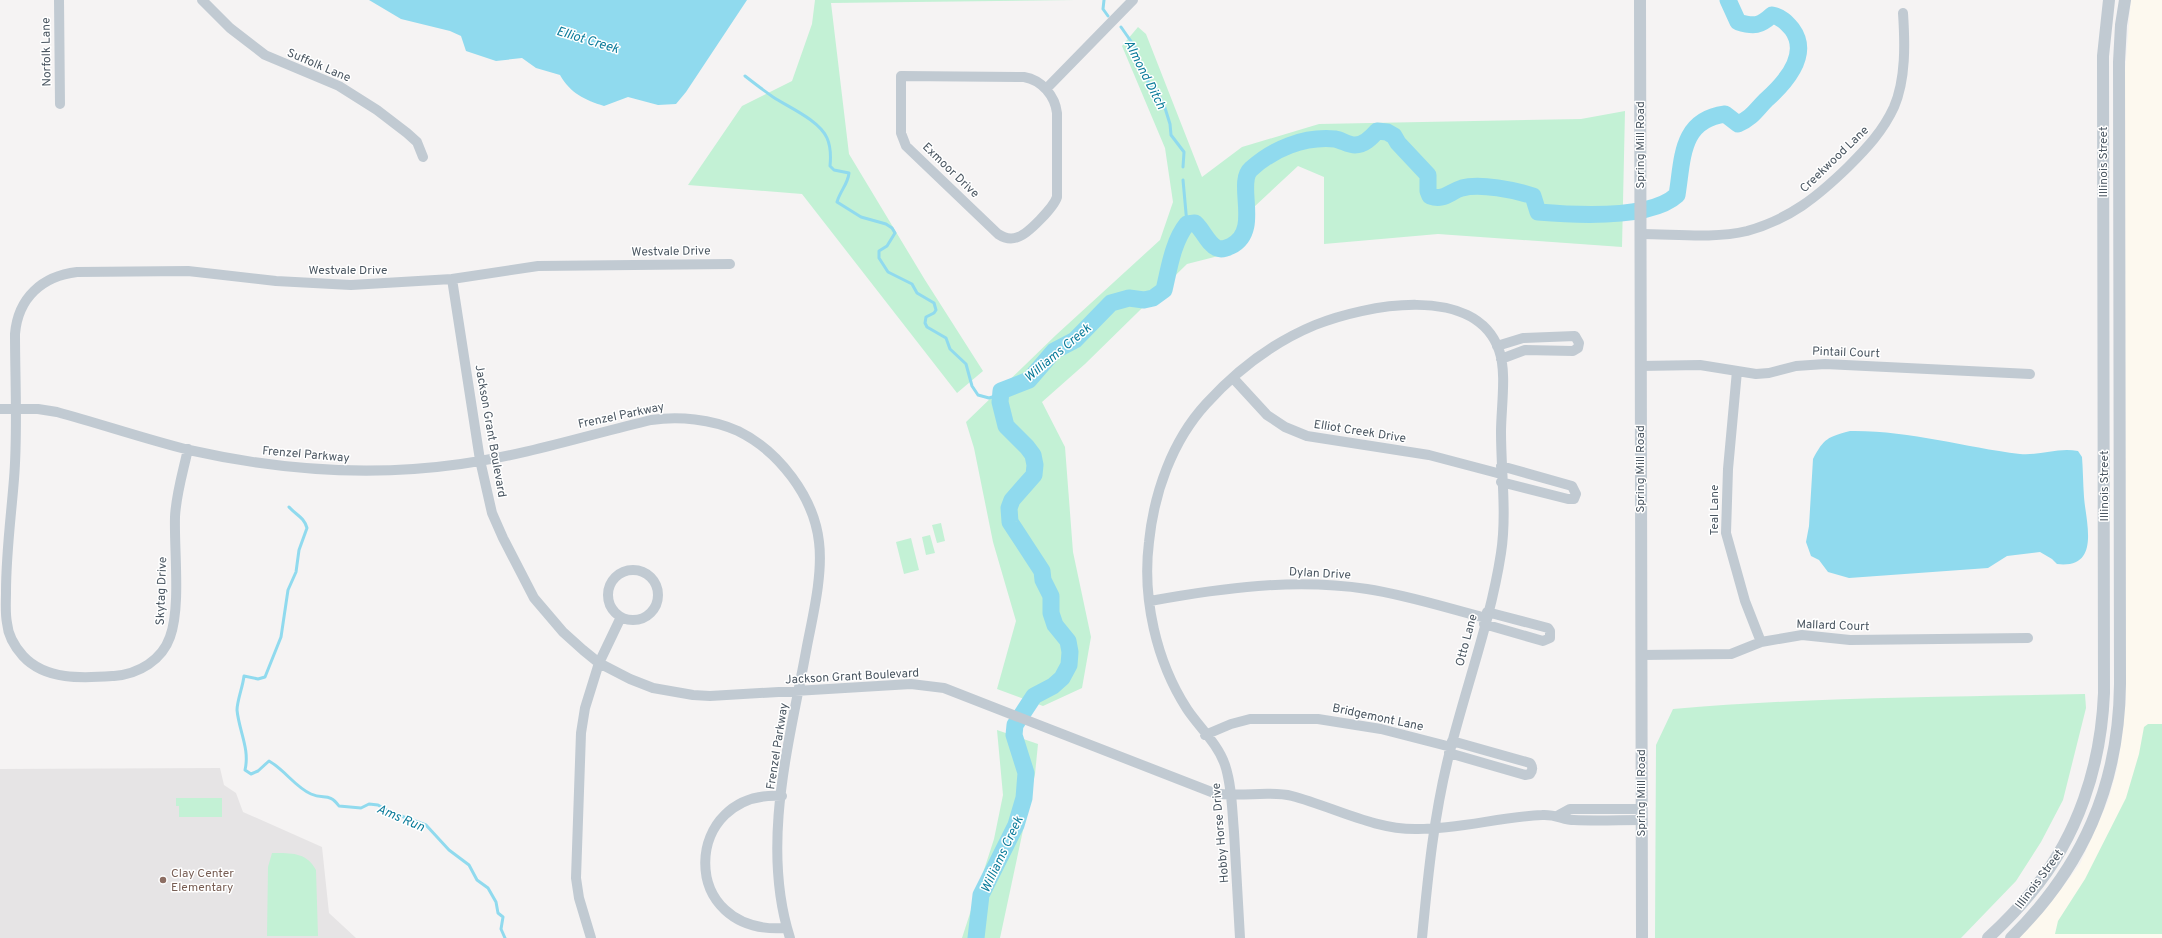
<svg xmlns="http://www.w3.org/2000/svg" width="2162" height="938" viewBox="0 0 2162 938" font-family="Overpass,sans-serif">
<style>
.commercial{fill:#fdf9ef}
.education{fill:#e6e4e5}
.green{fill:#c3f1d5}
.water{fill:#90daee}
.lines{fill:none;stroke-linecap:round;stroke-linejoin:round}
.stream{stroke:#90daee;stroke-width:3}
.river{stroke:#90daee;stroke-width:17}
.minor{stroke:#c1cad2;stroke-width:10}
.tertiary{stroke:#c1cad2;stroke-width:12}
.education-dot{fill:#8d6e63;stroke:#fff;stroke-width:1.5}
.labels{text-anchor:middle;stroke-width:3;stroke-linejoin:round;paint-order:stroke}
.street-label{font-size:12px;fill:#4a5661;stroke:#fff}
.education-label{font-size:12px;fill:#785e54;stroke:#fff;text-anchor:start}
.water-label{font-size:13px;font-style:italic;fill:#0c7c9b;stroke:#fff}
</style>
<rect width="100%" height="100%" fill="#f5f3f3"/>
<path class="commercial" d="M2131,0H2162V938H2018L2046,909L2080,864L2108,801L2117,769L2122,738L2126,699L2125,71Z"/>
<path class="education" d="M220,768L224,785L236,793L243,812L322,847L329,913L356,938H0V769Z"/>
<path class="green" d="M815,0H1075L831,3L849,154L925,280L983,371L957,393L802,194L688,185L742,106L792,81L812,24Z
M1138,27L1146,34L1202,177L1242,147L1319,124L1581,119L1625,111L1622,247L1438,234L1324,244V177L1298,166L1254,207L1238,251L1187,264L1085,364L1042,402L1065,447L1073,552L1091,637L1082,688L1043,706L997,689L1016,621L993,542L974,448L966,422L1056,335L1160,240L1173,202L1165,148L1122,46Z
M941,523L945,541L937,543L932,525Z
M930,535L935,553L926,555L922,537Z
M911,538L919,570L904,574L896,542Z
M2085,694L2086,708L2063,800L2041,842L2016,881L1961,938H1655L1656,745L1673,709C1810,697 1948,697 2085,694Z
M2148,724H2162V934H2055L2058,921L2085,879L2126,798L2139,754L2144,727Z
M997,730L1038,744L1035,774L1000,938H962L994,839L1003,795Z
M222,798V817H179V806H176V798Z
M272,853C290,853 307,852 316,870L318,936H267L268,867Z"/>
<path class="water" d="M369,0H747L686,92L676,104L658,105L628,97L604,106C585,100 570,93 560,75L536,68L522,58L496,61L466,51L461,36L450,31L401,19Z
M1850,431C1908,430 1963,447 2020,454C2039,456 2058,447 2078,451L2082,457C2083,470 2083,483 2084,497C2086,523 2101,569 2057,564L2052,559L2040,552L2007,556L1988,568L1849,578L1828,572L1819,560L1811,556L1806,542L1809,526L1813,459C1824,438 1828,437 1850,431Z"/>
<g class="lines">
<path class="stream" d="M1104,0L1103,9L1108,16
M1121,27L1135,47L1137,62L1150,85L1156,89L1165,108L1170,124L1171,135L1184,152L1183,167
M745,76C754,83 763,90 773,97C788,107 819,120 827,138C831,147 831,156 830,166L834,170L849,173C848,184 840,191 837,202L861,217L886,224L892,228L895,233L887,246L879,251V258L888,272L912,284L917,293L934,303L936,310L934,313L926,317L925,323L927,327L946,338L950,349L966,364L972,386L978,395L989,398L999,395
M1183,180L1187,224
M289,507C296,515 304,517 307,528L299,550L296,572L288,590L281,637L265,677L258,679L244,676C243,686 237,701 237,710C239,731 250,749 245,770L251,774L258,771L269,761C285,770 295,787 311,794C324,800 329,792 339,806L361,808L369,804L378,805L390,812L426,825L449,850L469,865L477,880L488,888L496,902L498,913L503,917L501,929L505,938"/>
<path class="river" d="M976,938L981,895L1016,825L1024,798L1026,773L1014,735L1015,725L1034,696L1053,686L1062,678L1069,665L1070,652L1068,641L1055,625L1051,613V596L1043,580L1042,571L1010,522L1009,508L1012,500L1034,475L1035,465L1033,455L1027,447L1006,426L1000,402L1001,391L1029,380L1054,351L1075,340L1111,303L1129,298L1144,300L1153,298L1164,290C1169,269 1173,241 1187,224L1195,223C1203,230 1208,244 1217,248C1221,250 1227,248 1231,246C1262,231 1235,183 1251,169C1273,149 1304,136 1335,139C1341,140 1349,145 1355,145C1364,145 1371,138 1377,131L1387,132L1394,136L1398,143L1428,175V191L1430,196C1444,201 1449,192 1462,188C1480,183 1515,190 1533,196L1538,212C1573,215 1650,220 1677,195C1683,159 1680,120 1725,114L1738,124C1752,118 1756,110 1766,100C1785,83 1811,55 1792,29C1786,22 1781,17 1772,15C1760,26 1754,27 1738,22L1728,0"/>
<path class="minor" d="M59,0L60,104
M202,0L230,28L265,55L339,86L377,110L407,133L417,142L423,157
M901,76L1024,77C1042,80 1055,96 1057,113V197C1054,207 1028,234 1018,237C1011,240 1004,238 998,234L906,146L901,133Z
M1046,89L1133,0
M1641,234C1675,234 1713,239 1747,231C1790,219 1817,197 1848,167C1867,148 1883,131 1894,107C1906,79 1905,43 1903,13
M452,279L480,460L492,513L503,538L534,598L563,632L583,650L599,663L630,679L653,688L693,695L710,696L911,684L944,688L1214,793C1240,798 1268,790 1292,796C1334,807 1374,830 1418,829C1460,829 1500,817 1542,815C1556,814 1563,820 1574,820C1596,821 1619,820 1641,820
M1497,346L1523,338L1575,336L1579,343L1578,348L1573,351L1525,350L1501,359
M1640,366L1700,365L1756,374L1769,373L1796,366L1825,364L2030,374
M1737,371L1728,469L1726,533L1745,601L1761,642
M1233,378L1267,415L1285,427L1307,436L1429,455L1501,474
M0,409H38L57,412C101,424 145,439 189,450C278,470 370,477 461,464C525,455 588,435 651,420C679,416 711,419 738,431C779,451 814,497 819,542C823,574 813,615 807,646C790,740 760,844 790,938
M188,449C183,472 176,494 175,517C174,551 181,607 170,637C162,660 139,674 114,676C84,678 46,681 23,656C15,647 8,635 7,623C5,613 6,602 6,592C6,554 11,517 14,479C18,431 15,382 15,334C18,298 42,276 77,272L188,271L276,281L351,285L452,279L538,266L730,264
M1501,466L1572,486L1576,494L1574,499H1568L1501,482
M608 595a25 25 0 1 1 50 0a25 25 0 1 1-50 0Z
M1150,601C1222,588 1294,578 1367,589C1407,595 1447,608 1486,618
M1484,624L1543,641L1550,638V631L1548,628L1487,612
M1641,655L1731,654L1761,642L1802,635L1850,640L2028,638
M1205,735L1231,724L1250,719H1318L1381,729L1451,747
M1449,753L1525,775L1530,774C1533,770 1533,767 1530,763L1452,741
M782,796C682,789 676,936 786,928
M1559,815L1570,809H1641
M591,938L579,898L576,878L581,733L585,708L599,663L621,617
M1240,938C1238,903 1236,867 1234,832C1232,810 1232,786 1225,765C1218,744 1199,727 1187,709C1156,661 1142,598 1149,542C1154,493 1172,441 1206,404C1236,371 1274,342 1315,325C1365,305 1475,283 1499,350C1507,372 1501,408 1501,432C1501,472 1507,514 1501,553C1491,619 1466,687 1450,751C1434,813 1428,875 1422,938"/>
<path class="tertiary" d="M1640,0L1642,938
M1988,938C2003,924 2017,910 2030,894C2078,837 2101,766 2104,693L2103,56L2109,0
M2011,938C2083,867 2119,785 2120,684L2119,62L2121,25L2125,0"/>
</g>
<circle class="education-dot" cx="163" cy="880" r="4"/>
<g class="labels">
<g class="street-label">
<text transform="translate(46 52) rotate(-91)" y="4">Norfolk Lane</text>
<text transform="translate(319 65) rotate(23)" y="4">Suffolk Lane</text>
<text transform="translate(1640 145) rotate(-90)" y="4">Spring Mill Road</text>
<text transform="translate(1834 159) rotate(-44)" y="4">Creekwood Lane</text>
<text transform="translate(2103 162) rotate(-90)" y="4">Illinois Street</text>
<text transform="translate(951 170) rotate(44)" y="4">Exmoor Drive</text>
<text transform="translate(671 251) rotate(-1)" y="4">Westvale Drive</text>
<text x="348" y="274">Westvale Drive</text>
<text transform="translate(1846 352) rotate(2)" y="4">Pintail Court</text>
<text transform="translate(621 415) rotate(-12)" y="4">Frenzel Parkway</text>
<text transform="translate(491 431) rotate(80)" y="4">Jackson Grant Boulevard</text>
<text transform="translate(1360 431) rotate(9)" y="4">Elliot Creek Drive</text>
<text transform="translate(306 454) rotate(5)" y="4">Frenzel Parkway</text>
<text transform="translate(1640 469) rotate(-90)" y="4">Spring Mill Road</text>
<text transform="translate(2104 486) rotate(-90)" y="4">Illinois Street</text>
<text transform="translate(1714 510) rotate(-90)" y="4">Teal Lane</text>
<text transform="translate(1320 573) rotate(3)" y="4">Dylan Drive</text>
<text transform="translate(161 591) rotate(-88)" y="4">Skytag Drive</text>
<text transform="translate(1833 625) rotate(2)" y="4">Mallard Court</text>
<text transform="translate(1466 640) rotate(-75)" y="4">Otto Lane</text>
<text transform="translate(852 676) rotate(-3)" y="4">Jackson Grant Boulevard</text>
<text transform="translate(1378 717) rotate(12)" y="4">Bridgemont Lane</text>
<text transform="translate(777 746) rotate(-81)" y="4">Frenzel Parkway</text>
<text transform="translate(1641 793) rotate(-90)" y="4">Spring Mill Road</text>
<text transform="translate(1220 833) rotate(-95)" y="4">Hobby Horse Drive</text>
<text transform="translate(2039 879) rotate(-53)" y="4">Illinois Street</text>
</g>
<g class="education-label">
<text x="171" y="877">Clay Center<tspan x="171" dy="14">Elementary</tspan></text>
</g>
<g class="water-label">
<text transform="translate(588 39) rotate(17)" y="5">Elliot Creek</text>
<text transform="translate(1146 74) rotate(63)" y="5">Almond Ditch</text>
<text transform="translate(1057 352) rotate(-40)" y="5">Williams Creek</text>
<text transform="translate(401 817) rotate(23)" y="5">Ams Run</text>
<text transform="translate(1001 854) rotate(-65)" y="5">Williams Creek</text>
</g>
</g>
</svg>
